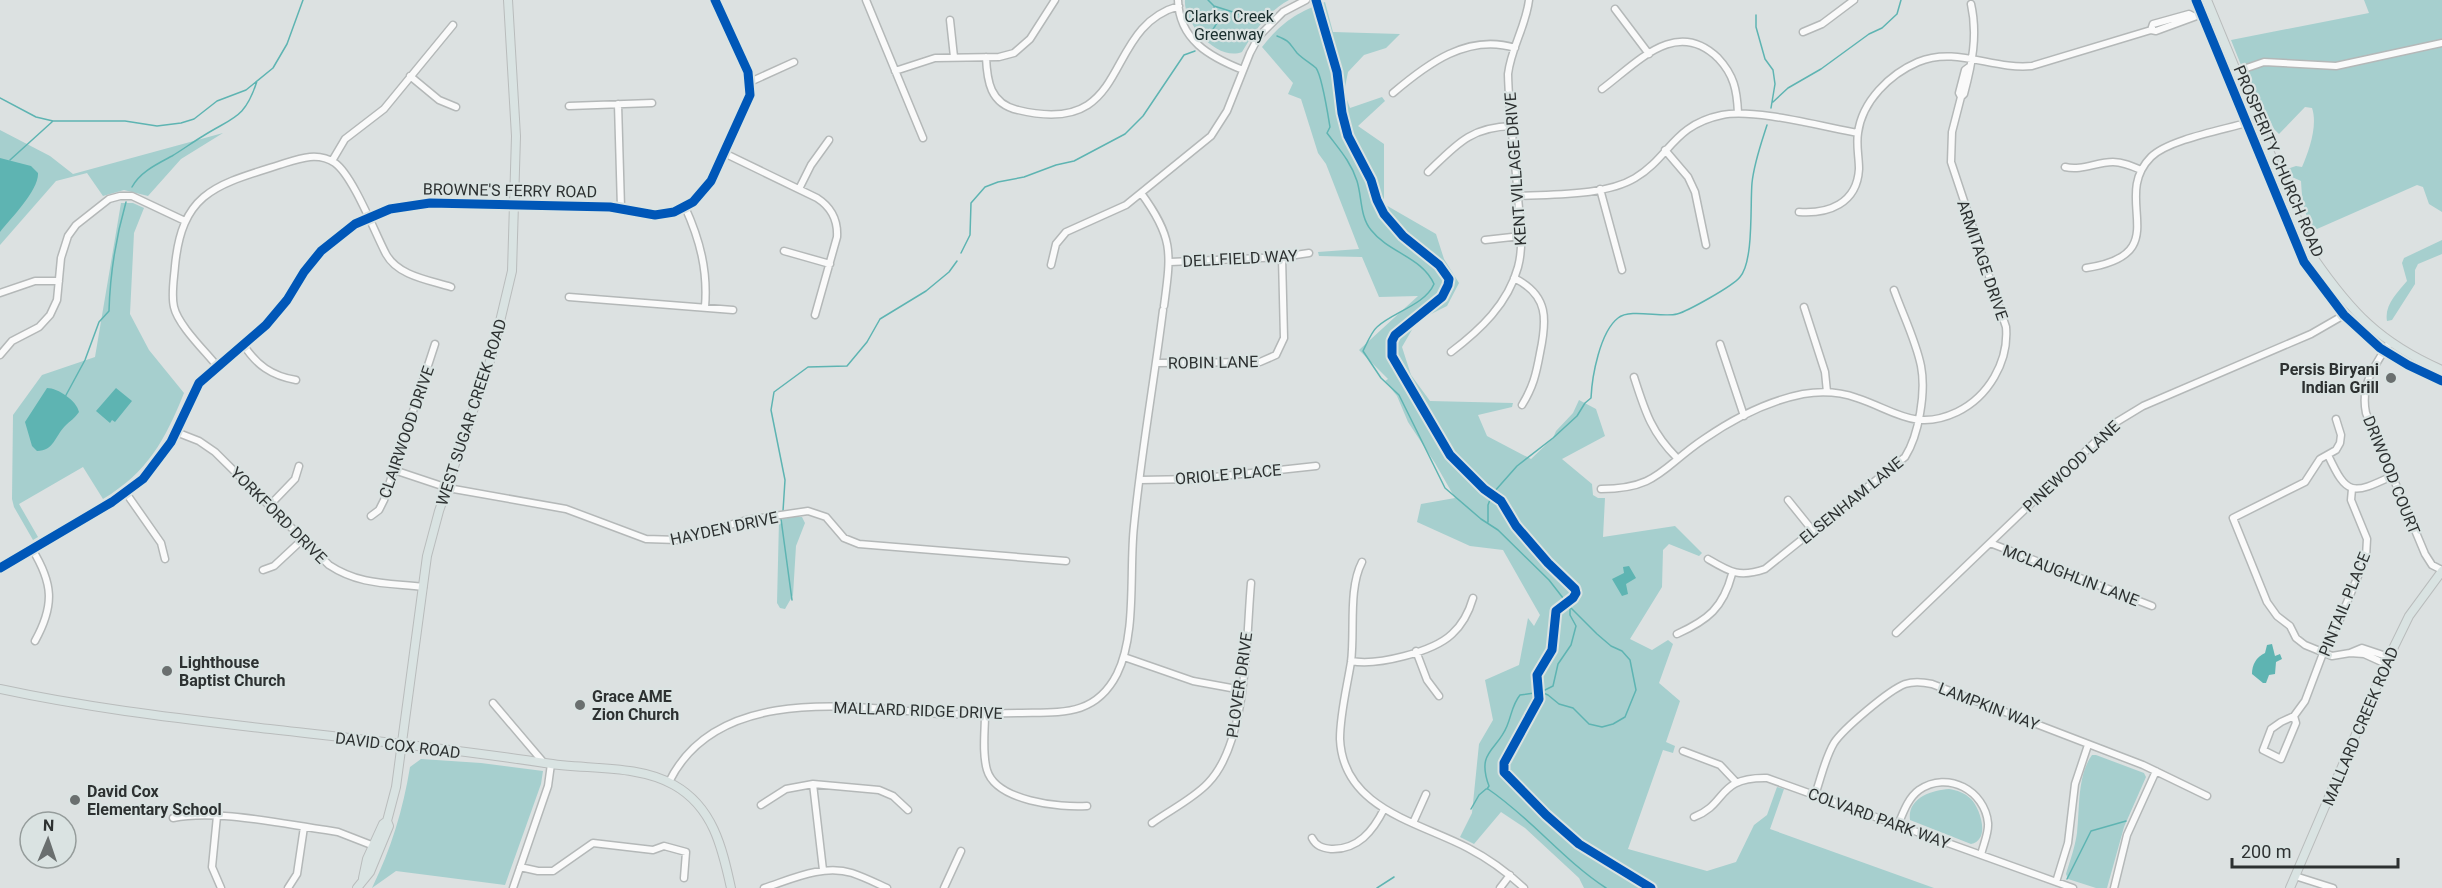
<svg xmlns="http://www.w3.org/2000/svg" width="2442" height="888" viewBox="0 0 2442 888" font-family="Roboto,sans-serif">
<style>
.green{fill:#a6cfce}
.water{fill:#5eb4b2}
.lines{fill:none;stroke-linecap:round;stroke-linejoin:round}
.stream{stroke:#5eb4b2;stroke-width:1.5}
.minor-casing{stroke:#b4b8b8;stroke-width:9}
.major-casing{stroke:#b9bcbc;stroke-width:10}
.minor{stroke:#fafafa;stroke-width:6}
.major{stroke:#d9e3e2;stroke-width:8}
.cycleway-casing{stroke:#dae3e2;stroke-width:13}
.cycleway{stroke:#0057b8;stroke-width:9}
.poi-dot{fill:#6a6f6f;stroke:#dae3e2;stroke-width:2}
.labels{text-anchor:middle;stroke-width:4.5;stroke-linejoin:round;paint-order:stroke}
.park-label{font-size:16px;fill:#1a2e2d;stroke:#dae3e2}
.street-label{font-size:16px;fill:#2d3131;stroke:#dae3e2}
.poi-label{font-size:16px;font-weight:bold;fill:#2d3131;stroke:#dae3e2;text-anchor:start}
</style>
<rect width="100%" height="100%" fill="#dce1e1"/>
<path class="green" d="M1185,0H1289C1267,12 1254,32 1242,52C1218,62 1183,23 1185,0Z
M2364,0H2442V212L2429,204L2423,187L2417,185L2317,229L2313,228C2303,213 2302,198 2301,181L2292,177L2287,169L2296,166L2302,167C2309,151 2318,125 2312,108L2305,107L2279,134L2274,129L2265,110L2259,104L2243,64L2241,65L2231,40L2369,13Z
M1325,2L1333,32L1400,34L1386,48L1364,55L1348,72L1344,92L1350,108L1382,97L1385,101L1358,126L1384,144V204L1436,234L1444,259L1459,283L1447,306L1417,321L1402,347L1411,375L1430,401L1513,403L1512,407L1478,415L1487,436L1531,459L1553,438L1556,431L1573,413L1579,400L1596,409L1605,436L1562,459L1592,484L1593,495L1598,498H1605L1603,537L1675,526L1702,553L1699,556L1669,544L1663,550L1662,587L1630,639L1652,650L1668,640L1673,644L1659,683L1680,701L1666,742L1675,746L1673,753L1663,750L1628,849L1707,871L1736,862L1754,825L1767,815L1777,787L1784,789L1770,829L1934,888H1584L1579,878L1525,828L1501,812L1474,844L1460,837L1472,813L1479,744L1493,720L1485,680L1519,665L1528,618L1534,626L1540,615L1503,550L1470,546L1417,522L1421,504L1455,498L1435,463L1408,422L1397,396L1385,381L1388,379L1359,350L1418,296L1379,297L1362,257L1319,256L1318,252L1359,249L1326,164L1318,153L1301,99L1288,94L1293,83L1262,47C1282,22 1296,13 1325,2Z
M0,130L50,156L73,174L223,133L181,159L148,196L124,190L103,196L87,173L56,181L0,245Z
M121,203H133L144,208L134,233L130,314L149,350L184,393C165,440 148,472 103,499L83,467L19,504L38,537L33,540L14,507L12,499L13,415L42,375L95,357Z
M2442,240V254L2418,264L2415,270V284L2392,320L2387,321C2384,305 2398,292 2407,281L2402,263L2404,258Z
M792,517H802L805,523L796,546L793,595L785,609L780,608L777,603L779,520Z
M2092,755H2096L2144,773L2146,777L2124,827L2107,888H2096L2068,879L2066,874C2070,861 2075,847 2077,833C2080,808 2077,776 2092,755Z
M421,759L481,763L543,771L541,784L505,885L396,871L372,888C391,849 403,810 410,767Z
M1949,789C1957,790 1965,793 1971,799C1980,808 1991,840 1971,844L1910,820C1907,798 1932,790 1949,789Z"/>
<path class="water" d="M0,158L31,166L38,173C39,190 11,218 0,232Z
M47,388C58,388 77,401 79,412C75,418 70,421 65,426C55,436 54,451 37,451L32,446L25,422Z
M116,388L132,401L115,422L112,420L110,423L96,411Z
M1629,566L1636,578L1626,584L1628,594L1622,596L1612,579L1624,573L1623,567Z
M2272,644L2275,656L2280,654L2282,659L2276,662L2275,674L2269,675L2266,683H2263L2252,674C2252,665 2256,657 2265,653L2267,645Z"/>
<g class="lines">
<path class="stream" d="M1208,0L1214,6L1255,19
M1756,15V27L1765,59L1773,70L1775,84L1771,108
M1277,36C1290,41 1289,43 1297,53C1303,59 1310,63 1316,68C1322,76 1328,115 1330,127L1327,133C1339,149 1351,162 1357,181C1362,197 1360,217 1371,230C1389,253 1422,257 1434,284C1425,305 1393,312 1377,327C1372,331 1366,345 1363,351L1381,378L1399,395L1445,488L1481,519L1498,530L1549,580L1570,607L1597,634L1611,646L1622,651L1630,660L1636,690L1625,717L1613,724L1602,727L1589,724L1573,708L1559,704L1548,695L1541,692L1520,695C1512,705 1512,714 1507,726C1497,751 1476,751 1489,786L1487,789
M1208,38L1218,21L1214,7
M0,98L36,117L53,121H125L157,126L181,123L194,119L217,101L246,90L273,68L287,44L303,0
M1773,102L1788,88L1821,69L1869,34L1882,28L1897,14L1901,0
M10,160L53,121
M132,187C140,172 157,164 172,156C182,150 193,142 203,136C233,117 245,119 257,81
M961,253L970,235L971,203L985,187L998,182L1024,177L1056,165L1074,161L1125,134L1143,116L1184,55L1195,51
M65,397L85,360L99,322L109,311C110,275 116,237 126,202
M1494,492L1517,466L1553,438L1577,416L1585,403L1591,398C1592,376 1600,332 1618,318C1630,308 1662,318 1677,314C1688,311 1733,286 1740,277C1754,261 1750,204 1752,183C1754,163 1761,144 1767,125
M783,511L785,480L771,410L774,392L808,367L847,366L867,342L880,319L926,291L949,272L957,261
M781,519L792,600
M1488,522V505L1491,497
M1543,691L1553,686L1558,664L1571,645L1576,626L1570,615V608
M1488,789C1531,818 1563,860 1606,888
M1471,809L1479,795L1486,789
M2067,879L2091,831L2126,821
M1377,888L1394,877"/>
<g class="minor-casing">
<path id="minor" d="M866,0L923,138
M1178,0C1179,40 1210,57 1243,70
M1615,9L1649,54
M950,20L954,57
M2151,30L2153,24L2189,14L2193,16
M1803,32L1822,24L1854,0
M986,57C987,81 990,104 1018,110C1134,138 1100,28 1179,6
M895,71L935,58L999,57L1014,53L1030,39L1055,0
M2235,72L2264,62L2336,66L2442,43
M410,76L439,100L456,107
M750,82L794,62
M1602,89C1637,63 1676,17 1718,58C1734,75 1737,90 1738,113
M1393,93C1427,64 1468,33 1515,48
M1961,97L1959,93L1965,70L1969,67
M618,104L621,208
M569,106L652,103
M1665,150L1688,177L1695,192L1706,245
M724,153L817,198C831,207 838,220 837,237L815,315
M332,161L345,139L384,109L453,25
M2065,167C2082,171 2096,162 2113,162C2123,162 2132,166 2141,170
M1428,172C1456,145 1470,127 1512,126
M799,189L811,165L829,140
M1600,189L1622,270
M1141,193C1174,238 1171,253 1164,306
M1518,196C1552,194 1605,196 1635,178C1670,157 1673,125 1722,115C1753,108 1824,127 1858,133
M685,207C700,240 708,271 705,307
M1799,212C1828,214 1857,204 1859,169C1859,157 1856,145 1858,133C1862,101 1890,74 1918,62C1956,46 1993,70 2032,66L2151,30L2156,31L2205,13
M1485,240L1521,236
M784,251L830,264
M1170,262L1282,257L1309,253
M1051,265L1056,244L1066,232L1126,205L1211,136L1227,111L1250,53L1259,36L1283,12L1306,0
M2086,268C2178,254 2109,199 2151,157C2168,140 2222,130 2246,123
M1514,278C1549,295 1547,320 1540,353C1536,375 1533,387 1522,405
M0,293L35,281H59
M569,297L733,310
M1804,307L1825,372L1827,392
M2390,342C2375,365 2360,384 2366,413L2425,554L2432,565L2442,570
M243,344C256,365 272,376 296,380
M1720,344L1744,416
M1451,352C1480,330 1508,304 1518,267C1524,245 1520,220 1518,198C1515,157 1509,115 1508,74C1511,48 1526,26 1529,0
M0,355L12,341L39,327L50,315L57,300L61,258L68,236L76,225L109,199L120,196H132L185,221
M1156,363L1260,362L1276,355L1284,338L1282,257
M217,366C205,351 178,325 174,307C171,295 174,279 175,266C182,192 216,185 279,165C298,159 317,151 335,163C353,176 375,233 386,254C398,276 429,280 451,287
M1634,377C1645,411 1651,432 1677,458
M2336,419L2341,435L2340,443L2336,450L2320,459L2305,482L2233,518L2267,602L2277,616L2290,626L2296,638L2305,645L2332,656L2350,653
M176,432L199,441L215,452L329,565C359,585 388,583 423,587
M2328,455C2347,496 2352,495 2392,476
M394,470L448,488L566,509L646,539L678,540L747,520L808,511L826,517L844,538L859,544L1066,561
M1140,480L1195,479L1316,466
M1601,489C1658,489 1662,467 1704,439C1733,419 1768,401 1803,394C1822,391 1840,392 1857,398C1894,410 1915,432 1957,412C1988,397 2009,362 2006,327L1951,162L1952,132L1961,97L1964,94C1972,64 1978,35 1971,4
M126,493L161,543L165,559
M1788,500L1813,531
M269,506L295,479L299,466
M371,516L379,510L384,500L435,344
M1990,543L2152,606
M32,549C53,583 55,605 35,641
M1708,559C1730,572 1739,578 1765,569L1905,457C1919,435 1926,392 1921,366C1916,341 1903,315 1894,290
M1362,562C1348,589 1355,631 1351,662C1347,687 1340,714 1340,739C1343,809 1419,822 1468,848C1489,859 1507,872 1524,888
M0,568L112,502L143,479L171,442L199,383L266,325L287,300L304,272L321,251L355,224L390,209L430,203L610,207L655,215L674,212L693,202L711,181L750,95L748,72L715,0
M263,570L274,566L303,539
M1896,633L2115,423L2143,406L2311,334L2344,315
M1677,634C1708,620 1723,608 1732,574
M1416,651L1427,680L1439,696
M1124,657L1193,681L1242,690
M1351,661C1377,666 1433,652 1452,634C1463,624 1469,612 1473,598
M2386,664L2364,654L2350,653L2362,648L2389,657
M493,703L544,763
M985,714C985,731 982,753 987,770C996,801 1060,808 1087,806
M2294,716L2296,723L2281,759L2263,750L2271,729L2281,722L2294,716L2305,701L2331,632L2340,619L2366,557L2367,539L2351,500L2352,489
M1683,751L1720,765L1736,782
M669,782C717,684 853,707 941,714C967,715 993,713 1019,713C1060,712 1095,717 1117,674C1137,634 1129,571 1134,526C1141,454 1154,382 1163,310
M813,784L823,870
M1815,795C1821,778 1825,758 1834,743C1843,729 1889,690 1905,684C1914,681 1923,682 1932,684L2143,765L2207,796
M761,805L786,789L813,784L879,790L893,796L908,810
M217,816L212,867L221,888
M1694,817C1728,804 1716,777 1767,778L2073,888
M173,818C216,809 282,824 326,830L338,832L374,846
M1152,823C1170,810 1193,799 1208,783C1248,742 1246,638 1251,583
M1413,823L1426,794
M1898,825C1903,813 1908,798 1919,790C1948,770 1985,791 1988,823C1989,833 1983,845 1981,855
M1312,838C1316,846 1322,848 1331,849C1358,850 1373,831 1384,809
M520,867L538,871H553L593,843L653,850L664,846L686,852L684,878
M2295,876L2333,888
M2056,882L2068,843L2075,784L2088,745
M288,888L297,874L304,827
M513,888L548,786L551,764
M764,888C792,879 823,864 852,873C864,877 876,883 887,888
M944,888L961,851
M1500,888L1510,875
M2114,888L2127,835L2156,771"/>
</g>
<g class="major-casing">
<path id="major" d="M2196,0L2304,262L2344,315L2380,348L2408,365L2442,381
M2207,0L2313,257C2351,312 2380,343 2442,370
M0,689C83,707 167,717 252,727C349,738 448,748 545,763C585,770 638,764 674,785C713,807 722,847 731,888
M363,878L367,859L383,824L387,821
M357,888L370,872L389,826L387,821L396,787L427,556L439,511L492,355L512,271L516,136L508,0
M2290,888L2389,657L2409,616L2442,571"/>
</g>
<use href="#minor" class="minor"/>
<use href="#major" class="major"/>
<g class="cycleway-casing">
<path id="cycleway" d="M1316,0L1337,72L1342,113L1348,136L1371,180L1377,200L1384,214L1403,236L1439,265L1449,279L1448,285L1442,297L1395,335L1392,341V356L1450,455L1484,489L1501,501L1516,526L1548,563L1575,589L1576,593L1573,598L1556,611L1552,650L1537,675L1539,699L1504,763V772L1546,815L1579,844L1651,888
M2196,0L2304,262L2344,315L2380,348L2408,365L2442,381
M0,568L112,502L143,479L171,442L199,383L266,325L287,300L304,272L321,251L355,224L390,209L430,203L610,207L655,215L674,212L693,202L711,181L750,95L748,72L715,0"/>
</g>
<use href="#cycleway" class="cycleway"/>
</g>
<g class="poi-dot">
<circle cx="2391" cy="378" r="6"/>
<circle cx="167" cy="671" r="6"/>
<circle cx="580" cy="705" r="6"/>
<circle cx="75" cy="800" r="6"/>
</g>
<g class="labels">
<g class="park-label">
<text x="1229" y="22">Clarks Creek<tspan x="1229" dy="18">Greenway</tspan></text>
</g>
<g class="street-label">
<text transform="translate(2279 161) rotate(67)" y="6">PROSPERITY CHURCH ROAD</text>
<text transform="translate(1515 169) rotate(-94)" y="6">KENT VILLAGE DRIVE</text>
<text transform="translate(510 190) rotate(1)" y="6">BROWNE'S FERRY ROAD</text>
<text transform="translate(1240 258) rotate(-3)" y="6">DELLFIELD WAY</text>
<text transform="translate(1983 260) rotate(71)" y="6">ARMITAGE DRIVE</text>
<text transform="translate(1213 362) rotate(-1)" y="6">ROBIN LANE</text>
<text transform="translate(471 412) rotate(-72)" y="6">WEST SUGAR CREEK ROAD</text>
<text transform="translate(406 432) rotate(-71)" y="6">CLAIRWOOD DRIVE</text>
<text transform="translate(2071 466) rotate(-43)" y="6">PINEWOOD LANE</text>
<text transform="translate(1228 474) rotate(-5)" y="6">ORIOLE PLACE</text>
<text transform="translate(2392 475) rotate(68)" y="6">DRIWOOD COURT</text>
<text transform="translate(1851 500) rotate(-39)" y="6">ELSENHAM LANE</text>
<text transform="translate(279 515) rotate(45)" y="6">YORKFORD DRIVE</text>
<text transform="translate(724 528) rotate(-12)" y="6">HAYDEN DRIVE</text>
<text transform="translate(2071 575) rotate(21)" y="6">MCLAUGHLIN LANE</text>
<text transform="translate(2344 604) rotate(-68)" y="6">PINTAIL PLACE</text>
<text transform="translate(1239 685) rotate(-82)" y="6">PLOVER DRIVE</text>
<text transform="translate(1989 706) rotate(21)" y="6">LAMPKIN WAY</text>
<text transform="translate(918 710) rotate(2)" y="6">MALLARD RIDGE DRIVE</text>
<text transform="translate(2360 726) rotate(-67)" y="6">MALLARD CREEK ROAD</text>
<text transform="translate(398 745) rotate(7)" y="6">DAVID COX ROAD</text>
<text transform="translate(1879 818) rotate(20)" y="6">COLVARD PARK WAY</text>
</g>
<g class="poi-label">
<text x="2379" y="375" text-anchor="end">Persis Biryani<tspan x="2379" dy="18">Indian Grill</tspan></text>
<text x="179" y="668">Lighthouse<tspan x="179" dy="18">Baptist Church</tspan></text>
<text x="592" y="702">Grace AME<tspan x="592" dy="18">Zion Church</tspan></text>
<text x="87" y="797">David Cox<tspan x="87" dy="18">Elementary School</tspan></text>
</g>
</g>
<g transform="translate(48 840) rotate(2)"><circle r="28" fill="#dae3e2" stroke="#959c9b" stroke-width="1.5"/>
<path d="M0-4.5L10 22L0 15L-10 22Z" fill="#6a6f6f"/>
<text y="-9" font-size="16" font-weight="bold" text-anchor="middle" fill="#2d3131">N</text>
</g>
<path d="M2232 858v9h166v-9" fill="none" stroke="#2d3131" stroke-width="3"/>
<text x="2241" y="858" font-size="18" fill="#2d3131" stroke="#dae3e2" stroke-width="4.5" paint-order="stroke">200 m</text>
</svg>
